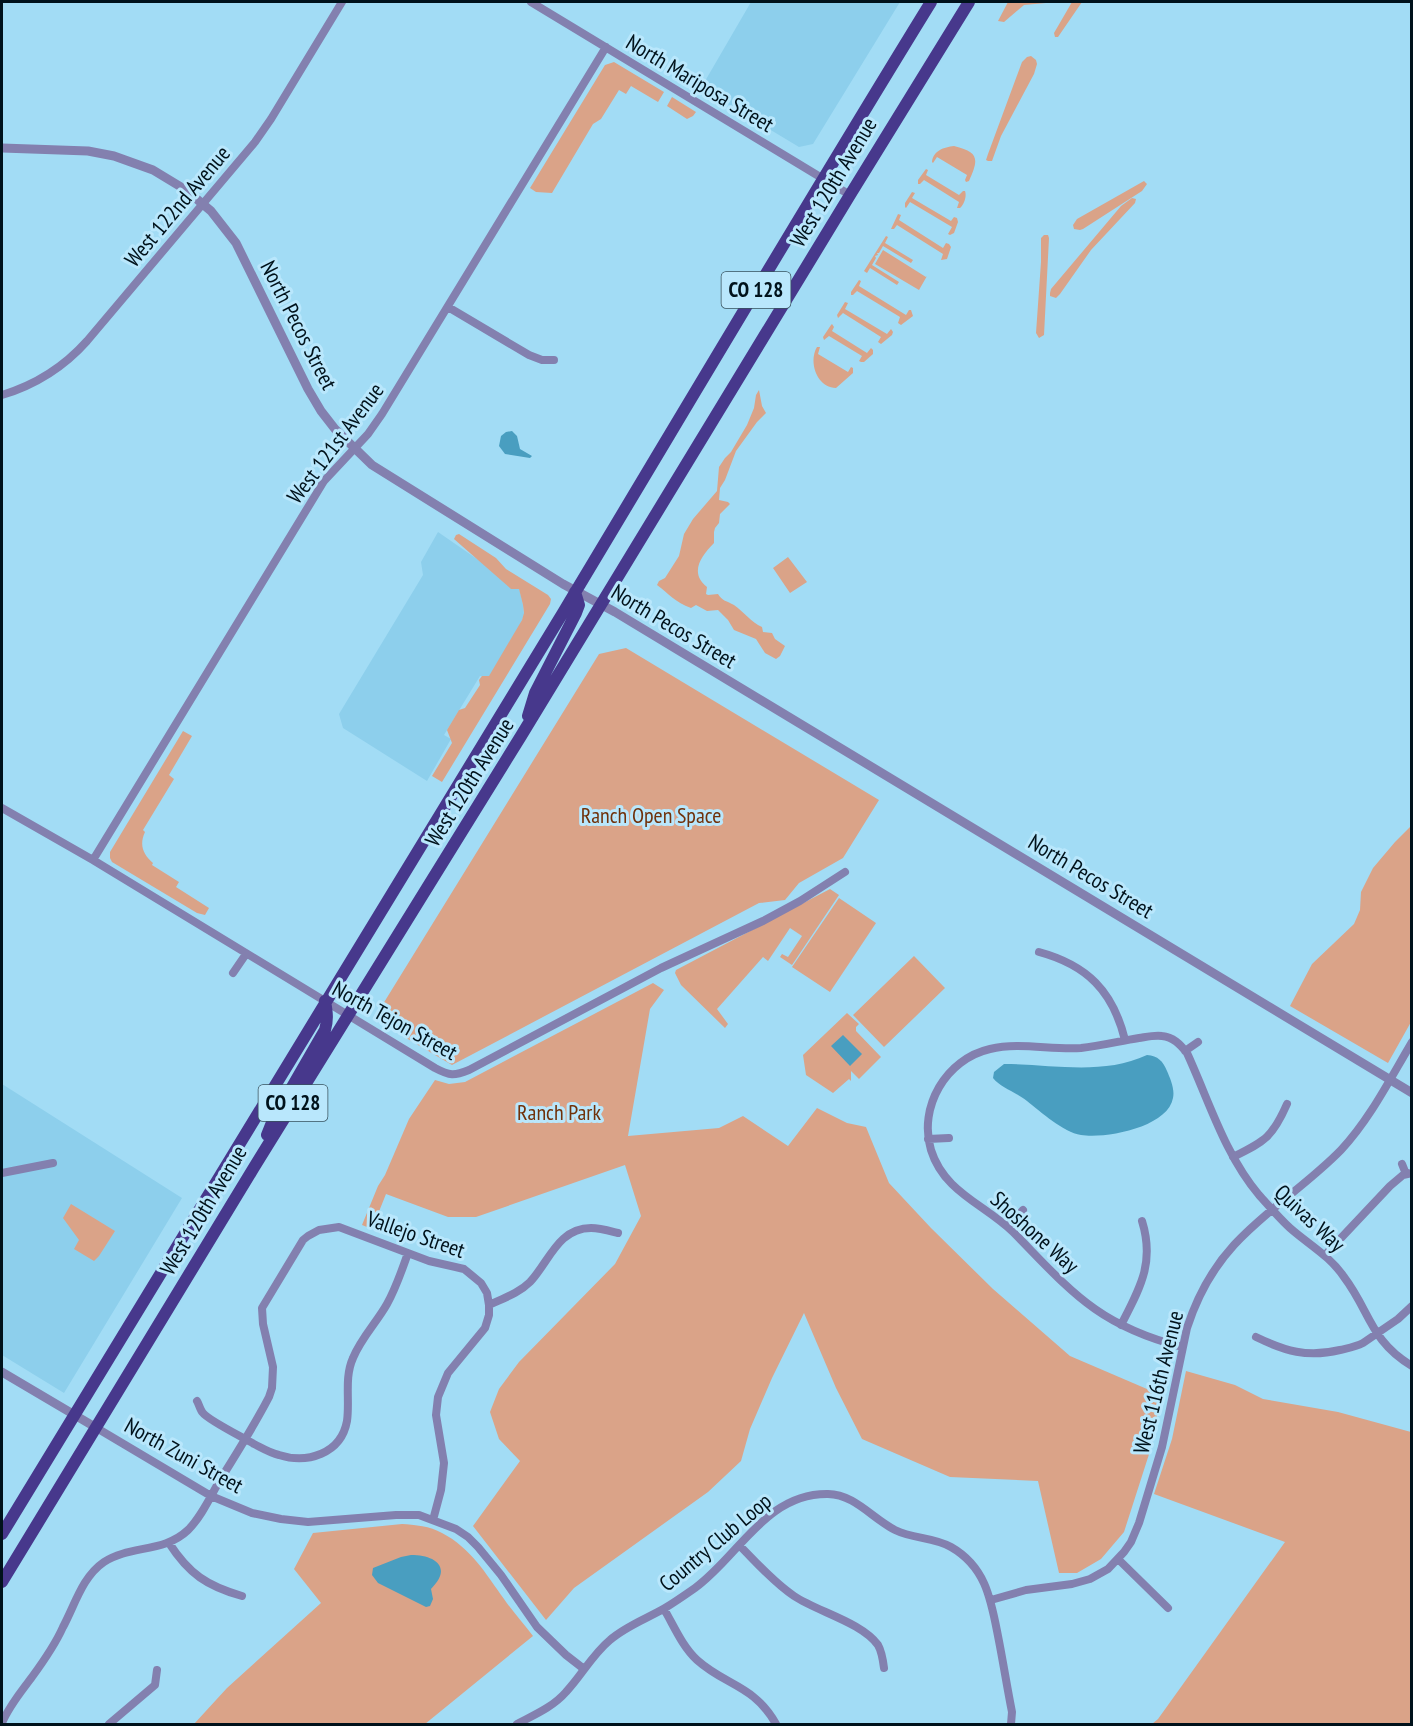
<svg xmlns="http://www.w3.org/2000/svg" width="1413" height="1726" viewBox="0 0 1413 1726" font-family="'PT Sans Narrow',sans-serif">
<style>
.built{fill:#8dcfec}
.green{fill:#daa388}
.water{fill:#499ec0}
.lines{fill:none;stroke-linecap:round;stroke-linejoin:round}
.minor{stroke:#8380af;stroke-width:8}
.tertiary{stroke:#8380af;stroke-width:9}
.primary{stroke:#47388c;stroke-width:12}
.labels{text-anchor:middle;stroke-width:6;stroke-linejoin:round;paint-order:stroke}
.shield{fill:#b9e7fc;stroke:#38525e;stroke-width:1.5}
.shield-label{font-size:21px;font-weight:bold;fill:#00121b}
.street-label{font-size:22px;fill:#00121b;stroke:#b9e7fc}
.park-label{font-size:22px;fill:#70310a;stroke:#b9e7fc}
</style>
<rect width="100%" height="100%" fill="#a2dcf5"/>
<path class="built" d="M751,2H900L813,144L799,147L701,88Z
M438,532L519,588L523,605L524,615L519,627L489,677L480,676L444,735L451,739L427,781L343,728L339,714L423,575L421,562Z
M2,1084L182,1198L64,1393L2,1355Z"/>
<path class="green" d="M1008,2H1048L1046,3L1024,5L1004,22L998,21Z
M1072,2H1082L1058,37H1055L1054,33Z
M1031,56L1036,60L1037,64L1034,74L1001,136L992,161H988L986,160L988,154L1022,62L1027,57Z
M614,62L664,92L658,102L631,86L626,94L619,90L601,119L593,124L552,193L536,192L530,188L605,65Z
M672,97L696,112L693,116L687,119L667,106Z
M954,146C979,152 979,159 969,181L966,182L965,180L967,175L937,157L933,163L932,162C933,151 944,147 954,146Z
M926,169L928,170L926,175L959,195L963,191H965C967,196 964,205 960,208H957L959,202L924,180L920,184H918V180Z
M1144,181L1147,184L1142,191L1083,229L1080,230L1074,229L1073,225L1077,219Z
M912,192L915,193L912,198L951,221L954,217L957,218L958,222L954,233L950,235L948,234L952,227L910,202L906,208L905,207V203Z
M1132,198L1136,199L1135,203L1091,250L1060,294L1056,298L1050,296V293L1051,289L1121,206Z
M898,214L901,215L899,220L943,248L946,243L949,244L951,247L947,259L941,260L943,254L897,225L894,229H891Z
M1044,235H1048L1049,238L1044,335L1039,338L1036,333L1041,262V238Z
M886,236L888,237L885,243L913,260L911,263L883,246L879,253H877L878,255L875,256L876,258L872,265L899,282L897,285L870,268L867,273L864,271Z
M883,250L926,277L927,276L919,290L875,264Z
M859,280L861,281L859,286L906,315L909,310H911L913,316L901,325L898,323L900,317L857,291L853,295H851V292Z
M845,302L848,303L845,309L887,334L891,329L893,332L892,335L881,344L878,342L881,337L843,313L838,318L837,315Z
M832,324L834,327L832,331L867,353L871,348L873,350V354L864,362H861L859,361L862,356L829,336L824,340L823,337L831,325Z
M817,347H820L818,354L848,372L851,367L853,368V373L836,388C817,388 808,362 817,347Z
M759,390L762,406L766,413L757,422L736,451L725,480L720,488L719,500L728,502L730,504L720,514L719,523L715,528L714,532V543C701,556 689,573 707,587L706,594L708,595L718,594C722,601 727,601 734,605C744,612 751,622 762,627L763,632L772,633L775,639L785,646L780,656L776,659L765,653L756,639L734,630L728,620L718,610L707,611L696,605L691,608C675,602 669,594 657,585L659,581L665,578L679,556L684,534L693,519L717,491L719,467L725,458L731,452L747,425L754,408L756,395Z
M459,534L496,558L506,569L548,595L551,599L550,604L442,782L432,776L452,743L447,730L459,710L465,708L480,685L479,680L482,676H489L522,620L524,613L523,605L519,589H511L454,539L456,535Z
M788,557L807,582L790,593L773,568Z
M626,648L879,800L843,858L799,883L785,900L759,903L452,1065L384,1025L386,1010L383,1004L599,654Z
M183,731L192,736L169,775L174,779L143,830L145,832C139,845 143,854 153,863L152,865L179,882L176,887L209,908L205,915L197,913L112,862L110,858V852Z
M1411,826V1022L1388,1063L1290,1006L1312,964L1354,924L1360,910L1361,892L1373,868L1395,842Z
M830,889L839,895L792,965L780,957L782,954L788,957L802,936L790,928L768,961L763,957L717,1009L728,1024L725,1028L681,985L675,973L676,970Z
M839,898L876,923L830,992L792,967Z
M914,956L945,988L884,1047L853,1015Z
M653,983L664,990L650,1009L628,1136L719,1128L743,1116L788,1146L817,1108L847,1123L866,1127L889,1183L931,1228L993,1289L1070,1356L1161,1395L1151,1448L1124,1532L1101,1559L1077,1573H1059L1038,1481L950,1477L862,1439L836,1388L804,1313L772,1378L750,1429L741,1461L708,1492L574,1588L546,1620L473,1526L520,1461L499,1439L490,1412L499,1389L519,1362L615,1264L641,1216L625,1165L476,1217H448L386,1194L372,1229L362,1225L378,1186L385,1175L409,1119L435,1080L449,1084L465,1082Z
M847,1013L859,1024L856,1027V1031L881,1057L859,1079L851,1071V1081L849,1079L833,1093L806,1075L803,1055Z
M71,1204L115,1231L99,1256L94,1261L74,1249L79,1240L63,1218Z
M1186,1371L1235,1385L1263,1399L1338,1412L1411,1432V1724H1152L1158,1719L1285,1542L1154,1494L1172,1439Z
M402,1524C415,1525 430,1526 442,1533C471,1548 486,1574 504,1599C513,1612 524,1624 533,1636L425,1724H194L227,1688L321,1603L294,1569L313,1533Z"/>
<path class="water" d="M512,431L517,436L520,449L532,456L530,458L505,454L499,446L501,436L506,432Z
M843,1035L862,1054L850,1066L831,1046Z
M1147,1055C1158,1056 1163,1061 1167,1071C1170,1078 1175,1089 1173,1098C1168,1127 1106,1139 1081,1135C1063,1132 1041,1112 1027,1101C1016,1092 1001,1088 993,1078L994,1072L1004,1064C1051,1064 1102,1076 1147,1055Z
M411,1555C435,1555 453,1567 431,1589L433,1599L430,1606L426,1607L378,1583L372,1575L373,1568L401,1557Z"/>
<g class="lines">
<path class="minor" d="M531,2L850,195
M448,307L529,355L542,360H554
M2,395C35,385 63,368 87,341L255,142L271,119L342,2
M2,808L93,860L435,1068C450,1076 454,1076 469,1070L661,968L763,921L800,901L845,872
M93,860L324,481L368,434L382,414L606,47
M1039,952C1087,965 1113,991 1125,1040
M233,973L246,954
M1185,1051L1198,1042
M928,1139L949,1138
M1233,1157C1265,1141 1272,1138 1287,1104
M1402,1164L1406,1174
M2,1173L53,1163
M1008,1227L1023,1210
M1325,1255L1390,1186L1403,1175L1412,1173
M1121,1325C1140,1288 1155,1263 1142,1221
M1256,1337C1285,1351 1307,1358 1340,1350C1348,1348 1355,1347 1363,1343L1398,1319L1412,1306
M1182,1347C1151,1339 1122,1328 1095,1309C1065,1288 1039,1258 1013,1232C984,1204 944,1192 931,1150C918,1107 946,1059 990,1049C1019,1042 1051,1050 1081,1048C1100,1046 1120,1041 1139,1038C1146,1037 1154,1035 1162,1036C1173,1037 1180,1044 1187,1053C1209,1101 1225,1155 1259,1195C1269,1206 1279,1218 1290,1228C1308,1244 1330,1256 1344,1277C1370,1311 1370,1341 1412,1366
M197,1401C199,1404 200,1410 203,1413C208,1420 244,1438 254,1444C262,1448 270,1453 279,1455C307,1464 341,1454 347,1421C350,1400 344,1378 353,1358C361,1338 377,1322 387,1304C396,1288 402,1270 408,1253
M95,1427L211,1496L252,1513L281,1519L308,1522L396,1515H419L456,1529L468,1537L478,1547L501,1575L537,1627L566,1655L584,1669
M433,1520L441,1490L444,1463L436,1415L438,1397L448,1373L485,1328L489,1315V1305C504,1298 519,1293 530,1282C549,1262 558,1228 591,1228C600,1228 610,1231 618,1233
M169,1543C189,1574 207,1586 242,1596
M739,1545C756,1562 773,1582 794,1596C818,1612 861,1622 878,1645C882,1652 883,1660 884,1668
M1118,1559L1168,1608
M991,1600L1026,1590L1072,1584L1090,1579L1108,1569L1124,1552L1131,1542L1139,1523L1162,1447L1187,1328C1197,1297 1212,1269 1234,1245C1266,1210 1308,1184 1341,1150C1370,1119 1390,1079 1412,1042
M664,1609C674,1626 682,1646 697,1660C726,1686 754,1685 776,1724
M2,1723C9,1706 21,1692 32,1677C43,1662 55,1645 63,1627C75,1605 82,1577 104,1562C130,1545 164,1553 188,1530C202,1516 210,1497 220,1480C237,1453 254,1426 269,1397L272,1388L273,1367L263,1324L262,1308L303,1240L308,1236L319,1230L339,1227L429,1261L464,1269L481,1283L487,1293L489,1305
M109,1724L155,1685L157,1670
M517,1724C534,1715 553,1707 566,1692C582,1675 592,1655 610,1640C626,1626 646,1619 665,1608C675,1602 685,1595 695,1588C739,1556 766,1493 828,1494C854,1494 873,1519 895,1530C913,1539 934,1537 951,1547C986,1567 991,1600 998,1636C1003,1661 1007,1687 1012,1712L1011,1724"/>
<path class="tertiary" d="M2,148L88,151L114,156L153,170L186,190L211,211L236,243L308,389L321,411L335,429L372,465L563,584L615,612L1412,1093
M2,1372L95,1427"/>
<path class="primary" d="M528,716L535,693L576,613L579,605L575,592
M267,1135L273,1120L325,1030C328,1020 327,1012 325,1001
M2,1534C188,1226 377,919 564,611C686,408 807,203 931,2
M2,1582L253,1169L521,736L850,195L969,2"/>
</g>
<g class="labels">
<g class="shield">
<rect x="721.5" y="272" width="69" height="36" rx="4.5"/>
<rect x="258.5" y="1085" width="69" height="36" rx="4.5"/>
</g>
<g class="shield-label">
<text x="756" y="297">CO 128</text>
<text x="293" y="1110">CO 128</text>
</g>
<g class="street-label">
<text transform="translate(700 83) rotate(31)" y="8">North Mariposa Street</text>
<text transform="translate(833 182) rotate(-59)" y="8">West 120th Avenue</text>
<text transform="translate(177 206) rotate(-50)" y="8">West 122nd Avenue</text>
<text transform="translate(299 325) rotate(63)" y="8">North Pecos Street</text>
<text transform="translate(335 443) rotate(-53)" y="8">West 121st Avenue</text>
<text transform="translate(674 626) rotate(31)" y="8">North Pecos Street</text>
<text transform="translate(469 782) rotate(-58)" y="8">West 120th Avenue</text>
<text transform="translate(1091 876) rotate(31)" y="8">North Pecos Street</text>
<text transform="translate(395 1020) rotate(29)" y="8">North Tejon Street</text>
<text transform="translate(203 1210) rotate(-59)" y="8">West 120th Avenue</text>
<text transform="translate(1310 1218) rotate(43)" y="8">Quivas Way</text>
<text transform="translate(1035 1232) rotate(42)" y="8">Shoshone Way</text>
<text transform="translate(416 1234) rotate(19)" y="8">Vallejo Street</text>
<text transform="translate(1158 1382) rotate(-76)" y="8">West 116th Avenue</text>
<text transform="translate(184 1455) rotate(29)" y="8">North Zuni Street</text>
<text transform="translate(715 1542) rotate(-40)" y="8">Country Club Loop</text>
</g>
<g class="park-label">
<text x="651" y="823">Ranch Open Space</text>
<text x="559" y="1120">Ranch Park</text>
</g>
</g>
<rect width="1413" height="1726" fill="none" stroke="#00121b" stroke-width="6"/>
</svg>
